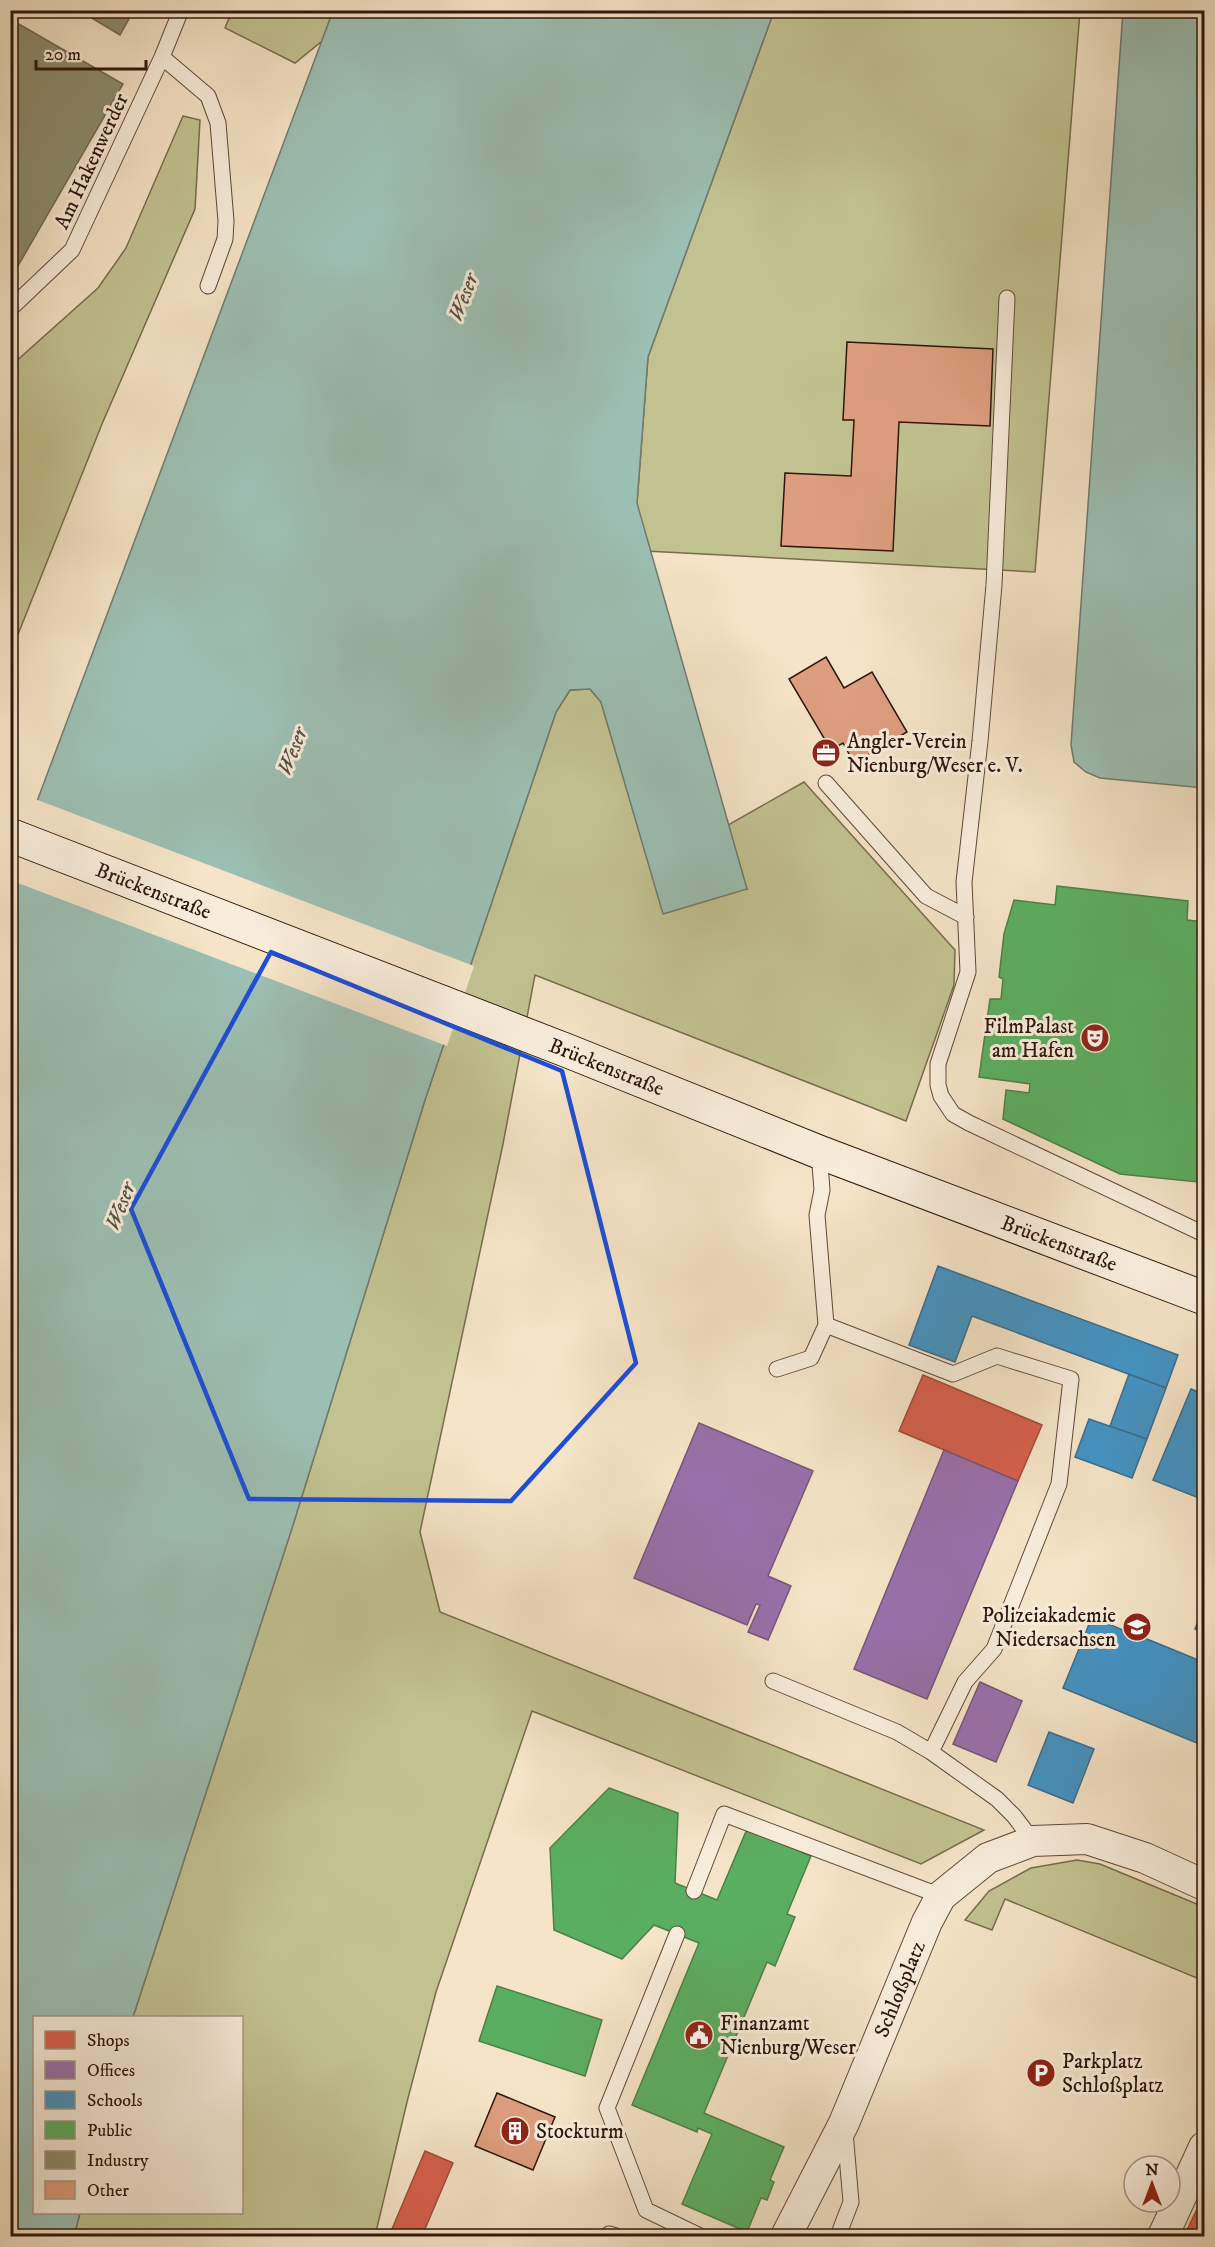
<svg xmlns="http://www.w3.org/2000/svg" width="1215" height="2247" viewBox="0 0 1215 2247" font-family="'IM FELL DW Pica',serif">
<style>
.green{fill:#c2c291;stroke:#786c4e;stroke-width:1.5}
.water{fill:#9cbfb3;stroke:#707b70;stroke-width:1.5}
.pier{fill:#f5e4c7}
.shops{fill:#d6604d;stroke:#a44a39;stroke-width:1.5}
.offices{fill:#9970ab;stroke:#79557b;stroke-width:1.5}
.schools{fill:#4393c3;stroke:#3d6d8c;stroke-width:1.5}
.public{fill:#5aae61;stroke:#4d8047;stroke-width:1.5}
.industry{fill:#8c8c6e;stroke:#706850;stroke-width:1.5}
.building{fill:#dd9e7f;stroke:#2e150b;stroke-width:1.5}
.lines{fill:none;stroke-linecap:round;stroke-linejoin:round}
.lane-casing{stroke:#60493a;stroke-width:17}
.street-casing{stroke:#60493a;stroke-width:32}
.secondary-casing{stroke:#2e150b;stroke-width:35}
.lane{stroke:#f8eddb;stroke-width:15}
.street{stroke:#f8eddb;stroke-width:30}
.secondary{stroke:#f8eddb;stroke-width:33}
.marked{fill:none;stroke:#1d4ed8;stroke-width:4.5;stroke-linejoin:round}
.labels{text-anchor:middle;stroke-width:6;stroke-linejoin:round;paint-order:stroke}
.street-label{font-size:21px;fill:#2e150b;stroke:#f8eddb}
.poi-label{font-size:21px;fill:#2e150b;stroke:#f8eddb;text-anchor:start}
.water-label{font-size:22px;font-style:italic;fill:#545046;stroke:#f8eddb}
</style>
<rect width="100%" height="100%" fill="#f5e4c7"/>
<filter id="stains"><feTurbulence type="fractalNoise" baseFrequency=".00333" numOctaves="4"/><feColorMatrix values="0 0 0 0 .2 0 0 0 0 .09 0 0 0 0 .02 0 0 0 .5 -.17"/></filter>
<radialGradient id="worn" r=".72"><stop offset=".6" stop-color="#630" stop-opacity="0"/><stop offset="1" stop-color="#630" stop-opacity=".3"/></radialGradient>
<path class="green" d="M232,11V10L333,11L322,41L295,63L225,28Z
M774,11H1080L1035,572L646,551L637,503L648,357Z
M183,116L200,120L195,209L102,424L11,652V364L14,363L98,288L126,248Z
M590,689L601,702L642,840L747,889L728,825L804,782L955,950L954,985L906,1121L535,975L503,1144L420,1532L440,1612L984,1830L921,1864L532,1711L436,1992L408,2098L375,2236H74L80,2213L242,2212V2018L133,2017L293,1525L425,1100L556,712L570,690Z
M1077,1860L1100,1864L1204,1907V1981L1005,1899L992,1930L965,1920L989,1891L1031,1868Z"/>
<path class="water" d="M333,11H774L648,357L637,503L747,889L663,914L601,702L590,689L570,690L556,712L425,1100L293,1525L133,2017L34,2018V2212L80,2213L74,2236H11V863L36,804Z
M1123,11H1204V788L1100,778L1086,772L1074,762L1071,745Z"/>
<path class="pier" d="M35,799L474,966L447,1046L10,880V856Z"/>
<path class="shops" d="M923,1375L1042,1425L1018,1481L899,1431Z
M425,2151L453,2163L422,2236H389Z
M1201,2201L1204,2202V2236H1184Z"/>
<path class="offices" d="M699,1423L813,1471L768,1576L791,1586L768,1640L748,1632L760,1605L756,1604L747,1625L634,1578Z
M944,1450L1018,1481L927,1699L854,1669Z
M980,1682L1022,1701L996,1762L953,1744Z"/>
<path class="schools" d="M938,1266L1178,1355L1166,1388L972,1316L955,1362L909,1345Z
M1129,1374L1166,1388L1147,1439L1110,1426Z
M1191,1389L1204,1394V1500L1153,1480Z
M1089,1419L1147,1439L1132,1478L1075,1457Z
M1204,1606V1634L1195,1629Z
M1092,1617L1125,1631L1128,1623L1145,1629L1142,1637L1203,1662L1204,1658V1746L1063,1688Z
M1049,1732L1094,1749L1073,1803L1028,1785Z"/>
<path class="public" d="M1057,886L1188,901L1187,920L1204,922V1134L1202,1133L1198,1182L1120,1174L1003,1119L1006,1090L1029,1093L1030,1084L979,1077L990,999H1001L1003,979L999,977L1004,934L1014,900L1055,905Z
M609,1788L678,1813L675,1883L717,1900L747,1829L811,1856L787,1914L795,1917L775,1966L767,1962L704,2113L784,2147L770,2180L774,2182L767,2200L761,2198L747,2232L682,2204L712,2134L698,2128L697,2132L632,2105L699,1943L654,1925L622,1959L554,1930L550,1848Z
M497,1986L602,2020L585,2076L479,2041Z"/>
<path class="industry" d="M78,10H134L120,35Z
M10,19L123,84L11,278L10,277Z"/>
<path class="building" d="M847,342L993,349L990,426L899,422L893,551L781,546L785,473L851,476L854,420H843Z
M826,657L844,688L872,672L907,732L854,763L843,743L831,750L789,679Z
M497,2093L555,2117L533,2170L475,2146Z"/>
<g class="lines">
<g class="lane-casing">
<path id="lane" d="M162,57L208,96L218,123L226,221L225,239L208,286
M1007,298L994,585L980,741L964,882L968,972L938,1064V1085L941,1096L953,1114L969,1123L1204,1234
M10,309L72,250L162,57L181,10
M826,783L926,896L966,917
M826,1325L953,1374L997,1356L1071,1379L1059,1484L994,1649L965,1682L931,1752
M777,1369L811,1358L826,1325L817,1215L822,1190L819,1152
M773,1681L897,1732L931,1752L997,1799L1014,1816L1033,1841
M694,1891L724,1814L941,1896
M677,1934L607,2108L646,2210L700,2236
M609,2234L616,2236
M838,2236L851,2202L845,2132"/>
</g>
<g class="street-casing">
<g id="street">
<path id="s1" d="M786,2236L844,2123L927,1922L941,1896L988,1858L1033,1841L1087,1839L1145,1858L1204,1885"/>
<path d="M1163,2236L1204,2147"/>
</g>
</g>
<g class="secondary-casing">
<g id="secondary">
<path id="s2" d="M10,835L568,1051L819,1152L1204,1298"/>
</g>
</g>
<use href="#lane" class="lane"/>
<use href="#street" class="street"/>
<use href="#secondary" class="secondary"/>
</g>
<path class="marked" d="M271,952L562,1071L636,1363L511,1501L249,1499L131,1209Z"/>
<defs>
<g id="office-disc" transform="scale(1.5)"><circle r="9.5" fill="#8f2418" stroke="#f8eddb"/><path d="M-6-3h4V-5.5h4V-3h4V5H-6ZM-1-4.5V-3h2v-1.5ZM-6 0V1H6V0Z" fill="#fff"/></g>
<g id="theatre-disc" transform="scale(1.5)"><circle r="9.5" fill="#8f2418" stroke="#f8eddb"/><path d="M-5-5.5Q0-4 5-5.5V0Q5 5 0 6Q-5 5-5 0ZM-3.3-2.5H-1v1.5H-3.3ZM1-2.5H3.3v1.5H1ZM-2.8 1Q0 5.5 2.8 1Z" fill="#fff"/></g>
<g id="university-disc" transform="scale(1.5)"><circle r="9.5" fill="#8f2418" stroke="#f8eddb"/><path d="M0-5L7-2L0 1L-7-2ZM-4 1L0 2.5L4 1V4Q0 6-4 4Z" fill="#fff"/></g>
<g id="civic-disc" transform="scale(1.5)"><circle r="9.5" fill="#8f2418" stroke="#f8eddb"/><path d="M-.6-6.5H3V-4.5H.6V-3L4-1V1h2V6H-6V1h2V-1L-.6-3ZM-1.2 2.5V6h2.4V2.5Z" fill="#fff"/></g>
<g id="parking-disc" transform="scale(1.5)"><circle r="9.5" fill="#8f2418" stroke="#f8eddb"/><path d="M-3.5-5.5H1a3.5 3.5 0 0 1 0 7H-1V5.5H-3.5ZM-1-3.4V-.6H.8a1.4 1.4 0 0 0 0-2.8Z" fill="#fff"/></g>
<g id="building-disc" transform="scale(1.5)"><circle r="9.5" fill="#8f2418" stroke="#f8eddb"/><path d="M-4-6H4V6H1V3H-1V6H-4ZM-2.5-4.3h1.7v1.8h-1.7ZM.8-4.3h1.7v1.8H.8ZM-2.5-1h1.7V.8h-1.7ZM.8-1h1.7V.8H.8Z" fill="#fff"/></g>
</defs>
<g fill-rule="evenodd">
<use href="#office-disc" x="826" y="753"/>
<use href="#theatre-disc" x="1095" y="1038"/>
<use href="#university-disc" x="1137" y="1627"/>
<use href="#civic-disc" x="699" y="2035"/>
<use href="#parking-disc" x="1041" y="2073"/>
<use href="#building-disc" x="515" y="2131"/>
</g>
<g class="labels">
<g class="street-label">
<text transform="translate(91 161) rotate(-65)" y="7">Am Hakenwerder</text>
<text dy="7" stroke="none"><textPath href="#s2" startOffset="154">Brückenstraße</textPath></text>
<text dy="7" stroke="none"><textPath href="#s2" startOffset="640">Brückenstraße</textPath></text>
<text dy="7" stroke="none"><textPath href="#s2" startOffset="1126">Brückenstraße</textPath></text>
<text dy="7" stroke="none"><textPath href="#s1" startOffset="272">Schloßplatz</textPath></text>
</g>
<g class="poi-label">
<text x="847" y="748">Angler-Verein<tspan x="847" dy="24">Nienburg/Weser e. V.</tspan></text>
<text x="1074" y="1033" text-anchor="end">FilmPalast<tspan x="1074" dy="24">am Hafen</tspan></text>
<text x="1116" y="1622" text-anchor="end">Polizeiakademie<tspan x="1116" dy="24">Niedersachsen</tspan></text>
<text x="720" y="2030">Finanzamt<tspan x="720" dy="24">Nienburg/Weser</tspan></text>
<text x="1062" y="2068">Parkplatz<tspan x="1062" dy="24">Schloßplatz</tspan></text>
<text x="536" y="2138">Stockturm</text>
</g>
<g class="water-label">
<text transform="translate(462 297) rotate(-69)" y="8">Weser</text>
<text transform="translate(291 751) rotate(-69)" y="8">Weser</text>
<text transform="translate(119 1206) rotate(-69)" y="8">Weser</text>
</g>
</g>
<rect width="1215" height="2247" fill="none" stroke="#f5e4c7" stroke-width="36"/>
<rect x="12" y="12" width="1191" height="2223" fill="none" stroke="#2e150b" stroke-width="3"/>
<rect x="18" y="18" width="1179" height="2211" fill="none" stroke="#2e150b" stroke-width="1.5"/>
<rect x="33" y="2016" width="210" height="198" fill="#f8eddb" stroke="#a79788" stroke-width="1.5"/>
<rect x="45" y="2031" width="30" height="18" fill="#d6604d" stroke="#a79788" stroke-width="1.5"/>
<text x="87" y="2046" font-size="18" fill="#2e150b">Shops</text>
<rect x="45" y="2061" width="30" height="18" fill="#9970ab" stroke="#a79788" stroke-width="1.5"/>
<text x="87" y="2076" font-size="18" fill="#2e150b">Offices</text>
<rect x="45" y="2091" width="30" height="18" fill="#4393c3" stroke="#a79788" stroke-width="1.5"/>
<text x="87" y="2106" font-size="18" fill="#2e150b">Schools</text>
<rect x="45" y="2121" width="30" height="18" fill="#5aae61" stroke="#a79788" stroke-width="1.5"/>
<text x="87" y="2136" font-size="18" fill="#2e150b">Public</text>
<rect x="45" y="2151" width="30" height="18" fill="#8c8c6e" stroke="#a79788" stroke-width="1.5"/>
<text x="87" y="2166" font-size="18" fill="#2e150b">Industry</text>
<rect x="45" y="2181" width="30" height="18" fill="#dd9e7f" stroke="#a79788" stroke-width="1.5"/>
<text x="87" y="2196" font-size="18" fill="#2e150b">Other</text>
<g transform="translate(1152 2184)"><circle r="28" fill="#f8eddb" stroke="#a79788" stroke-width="1.5"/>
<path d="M0-4.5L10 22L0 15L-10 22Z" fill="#8f2418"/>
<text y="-9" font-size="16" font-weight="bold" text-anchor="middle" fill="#2e150b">N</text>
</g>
<path d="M36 60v9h110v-9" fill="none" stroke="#2e150b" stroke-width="3"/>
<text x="45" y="60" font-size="18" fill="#2e150b" stroke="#f8eddb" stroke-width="4.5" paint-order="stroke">20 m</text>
<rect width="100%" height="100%" filter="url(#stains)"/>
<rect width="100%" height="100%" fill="url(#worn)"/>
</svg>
